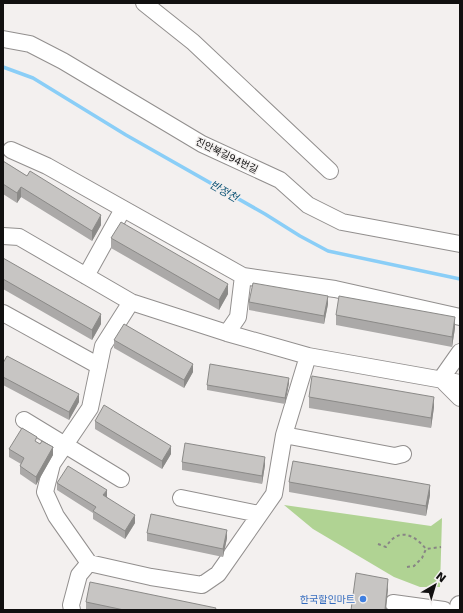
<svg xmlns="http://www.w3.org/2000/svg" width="463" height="613" viewBox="0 0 463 613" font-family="'DejaVu Sans','Noto Sans KR',sans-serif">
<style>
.green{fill:#b0d393}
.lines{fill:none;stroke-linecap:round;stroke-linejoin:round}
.stream{stroke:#8acef7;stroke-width:3.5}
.minor-casing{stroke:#928f8e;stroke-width:18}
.major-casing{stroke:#928f8e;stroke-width:22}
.path{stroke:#888585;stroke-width:2;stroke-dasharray:3 3;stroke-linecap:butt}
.minor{stroke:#fff;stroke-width:16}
.major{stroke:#fff;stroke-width:20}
.wall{fill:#aba9a8}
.shaded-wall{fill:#8b8a88}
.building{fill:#c7c5c3;stroke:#8b8a88}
.shop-dot{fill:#3f7fe0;stroke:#f3f0ef;stroke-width:1.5}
.labels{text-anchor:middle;stroke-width:3;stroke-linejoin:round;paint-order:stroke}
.street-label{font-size:10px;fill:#111010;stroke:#f3f0ef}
.shop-label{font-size:10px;fill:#366cbe;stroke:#f3f0ef;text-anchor:end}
.water-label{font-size:11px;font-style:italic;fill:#0f5577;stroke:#f3f0ef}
</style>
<rect width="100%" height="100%" fill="#f3f0ef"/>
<path class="green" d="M284,505L431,526L442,518L440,587H420L394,577L313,529Z"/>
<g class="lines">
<path class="stream" d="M3,67L33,78L126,135L265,214L300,236L328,251L460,279"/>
<g class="minor-casing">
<path id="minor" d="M144,3L193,42L330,171
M3,39L30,44L63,61L202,144L280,180L308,205L342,222L460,244
M11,150L47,166L243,276L335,289L460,317
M3,236L19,237L131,302L227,333L308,356L460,383
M86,276L123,209
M131,302L103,346L90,408L52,464L45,492L56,516L89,563L151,577L202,585L218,574L274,494L284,435L308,356
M3,313L99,366
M227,333L238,317L243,276
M441,379L460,352
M441,379L460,398
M24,420L121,479
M284,435L395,456L403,454
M181,498L259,514
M393,603L444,610
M72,610L71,605L79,575L89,563"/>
</g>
<g class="major-casing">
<path id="major" d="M460,610V606"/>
</g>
<path class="path" d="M378,544L386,547C398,527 414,534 426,549
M407,567L414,566L422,558L426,549L441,547"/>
<use href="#minor" class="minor"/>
<use href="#major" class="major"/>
</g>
<path class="wall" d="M3,161L27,176L101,225L92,241L21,197L17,203L3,194Z
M111,238L228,294L219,310L111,248Z
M3,258L101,324L92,340L3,289Z
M249,302L328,304L324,324L249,310Z
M336,315L455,328L452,347L336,325Z
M114,340L193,372L184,388L114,348Z
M3,363L79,402L69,420L3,385Z
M289,383L285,404L207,390V385Z
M309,397L434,407L431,428L309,408Z
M95,421L171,454L162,469L95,429Z
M37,442L53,455L36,485L20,474V466L21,464L9,457V449Z
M182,462L265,465L262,484L182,470Z
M289,482L430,495L426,516L289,492Z
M57,483L107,497L135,523L125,539L93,519V513L57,490Z
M147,533L227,538L223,557L147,541Z
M86,602L216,610H86Z"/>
<path class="shaded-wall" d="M21,187V197L17,203V193Z
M101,215V225L92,241V231Z
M228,284V294L219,310V300Z
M328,296V304L324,324V316Z
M101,314V324L92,340V330Z
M455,317V328L452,347V337Z
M193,364V372L184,388V380Z
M289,378V383L285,404V398Z
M79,394V402L69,420V412Z
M434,397V407L431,428V418Z
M171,446V454L162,469V461Z
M53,447V455L36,485V477Z
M265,457V465L262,484V476Z
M430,485V495L426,516V506Z
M107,490V498L103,495Z
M135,515V523L125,539V531Z
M227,530V538L223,557V549Z
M388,579V590L386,610H385Z"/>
<path class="building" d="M3,161L27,176L30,171L101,215L92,231L21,187L17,193L3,184Z
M121,222L228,284L219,300L111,238Z
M3,258L101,314L92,330L3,279Z
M253,283L328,296L324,316L249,302Z
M339,296L455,317L452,337L336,315Z
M124,324L193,364L184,380L114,340Z
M7,356L79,394L69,412L3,377V363Z
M210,364L289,378L285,398L207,385Z
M312,376L434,397L431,418L309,397Z
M104,405L171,446L162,461L95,421Z
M22,428L37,437L35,441L40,444L42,441L53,447L36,477L20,466L24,458L9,449Z
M185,443L265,457L262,476L182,462Z
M293,461L430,485L426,506L289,482Z
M68,466L107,490L103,495L135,515L125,531L93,511L96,507L57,483Z
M151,514L227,530L223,549L147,533Z
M356,573L388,579L385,610H351Z
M90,582L216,608L215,610H124L86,602Z"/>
<circle class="shop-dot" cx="363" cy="599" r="4"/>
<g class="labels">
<g class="street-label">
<text transform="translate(227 155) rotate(26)" y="4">진안북길94번길</text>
</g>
<g class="shop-label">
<text x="355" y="603">한국할인마트</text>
</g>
<g class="water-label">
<text transform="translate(224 191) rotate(30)" y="4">반정천</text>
</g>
</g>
<rect width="463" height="613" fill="none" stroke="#111010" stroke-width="8"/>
<g transform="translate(435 585) rotate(38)" stroke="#f3f0ef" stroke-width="3" paint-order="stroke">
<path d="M0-3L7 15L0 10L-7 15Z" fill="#111010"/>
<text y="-6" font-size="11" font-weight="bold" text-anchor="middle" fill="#111010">N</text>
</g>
</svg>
